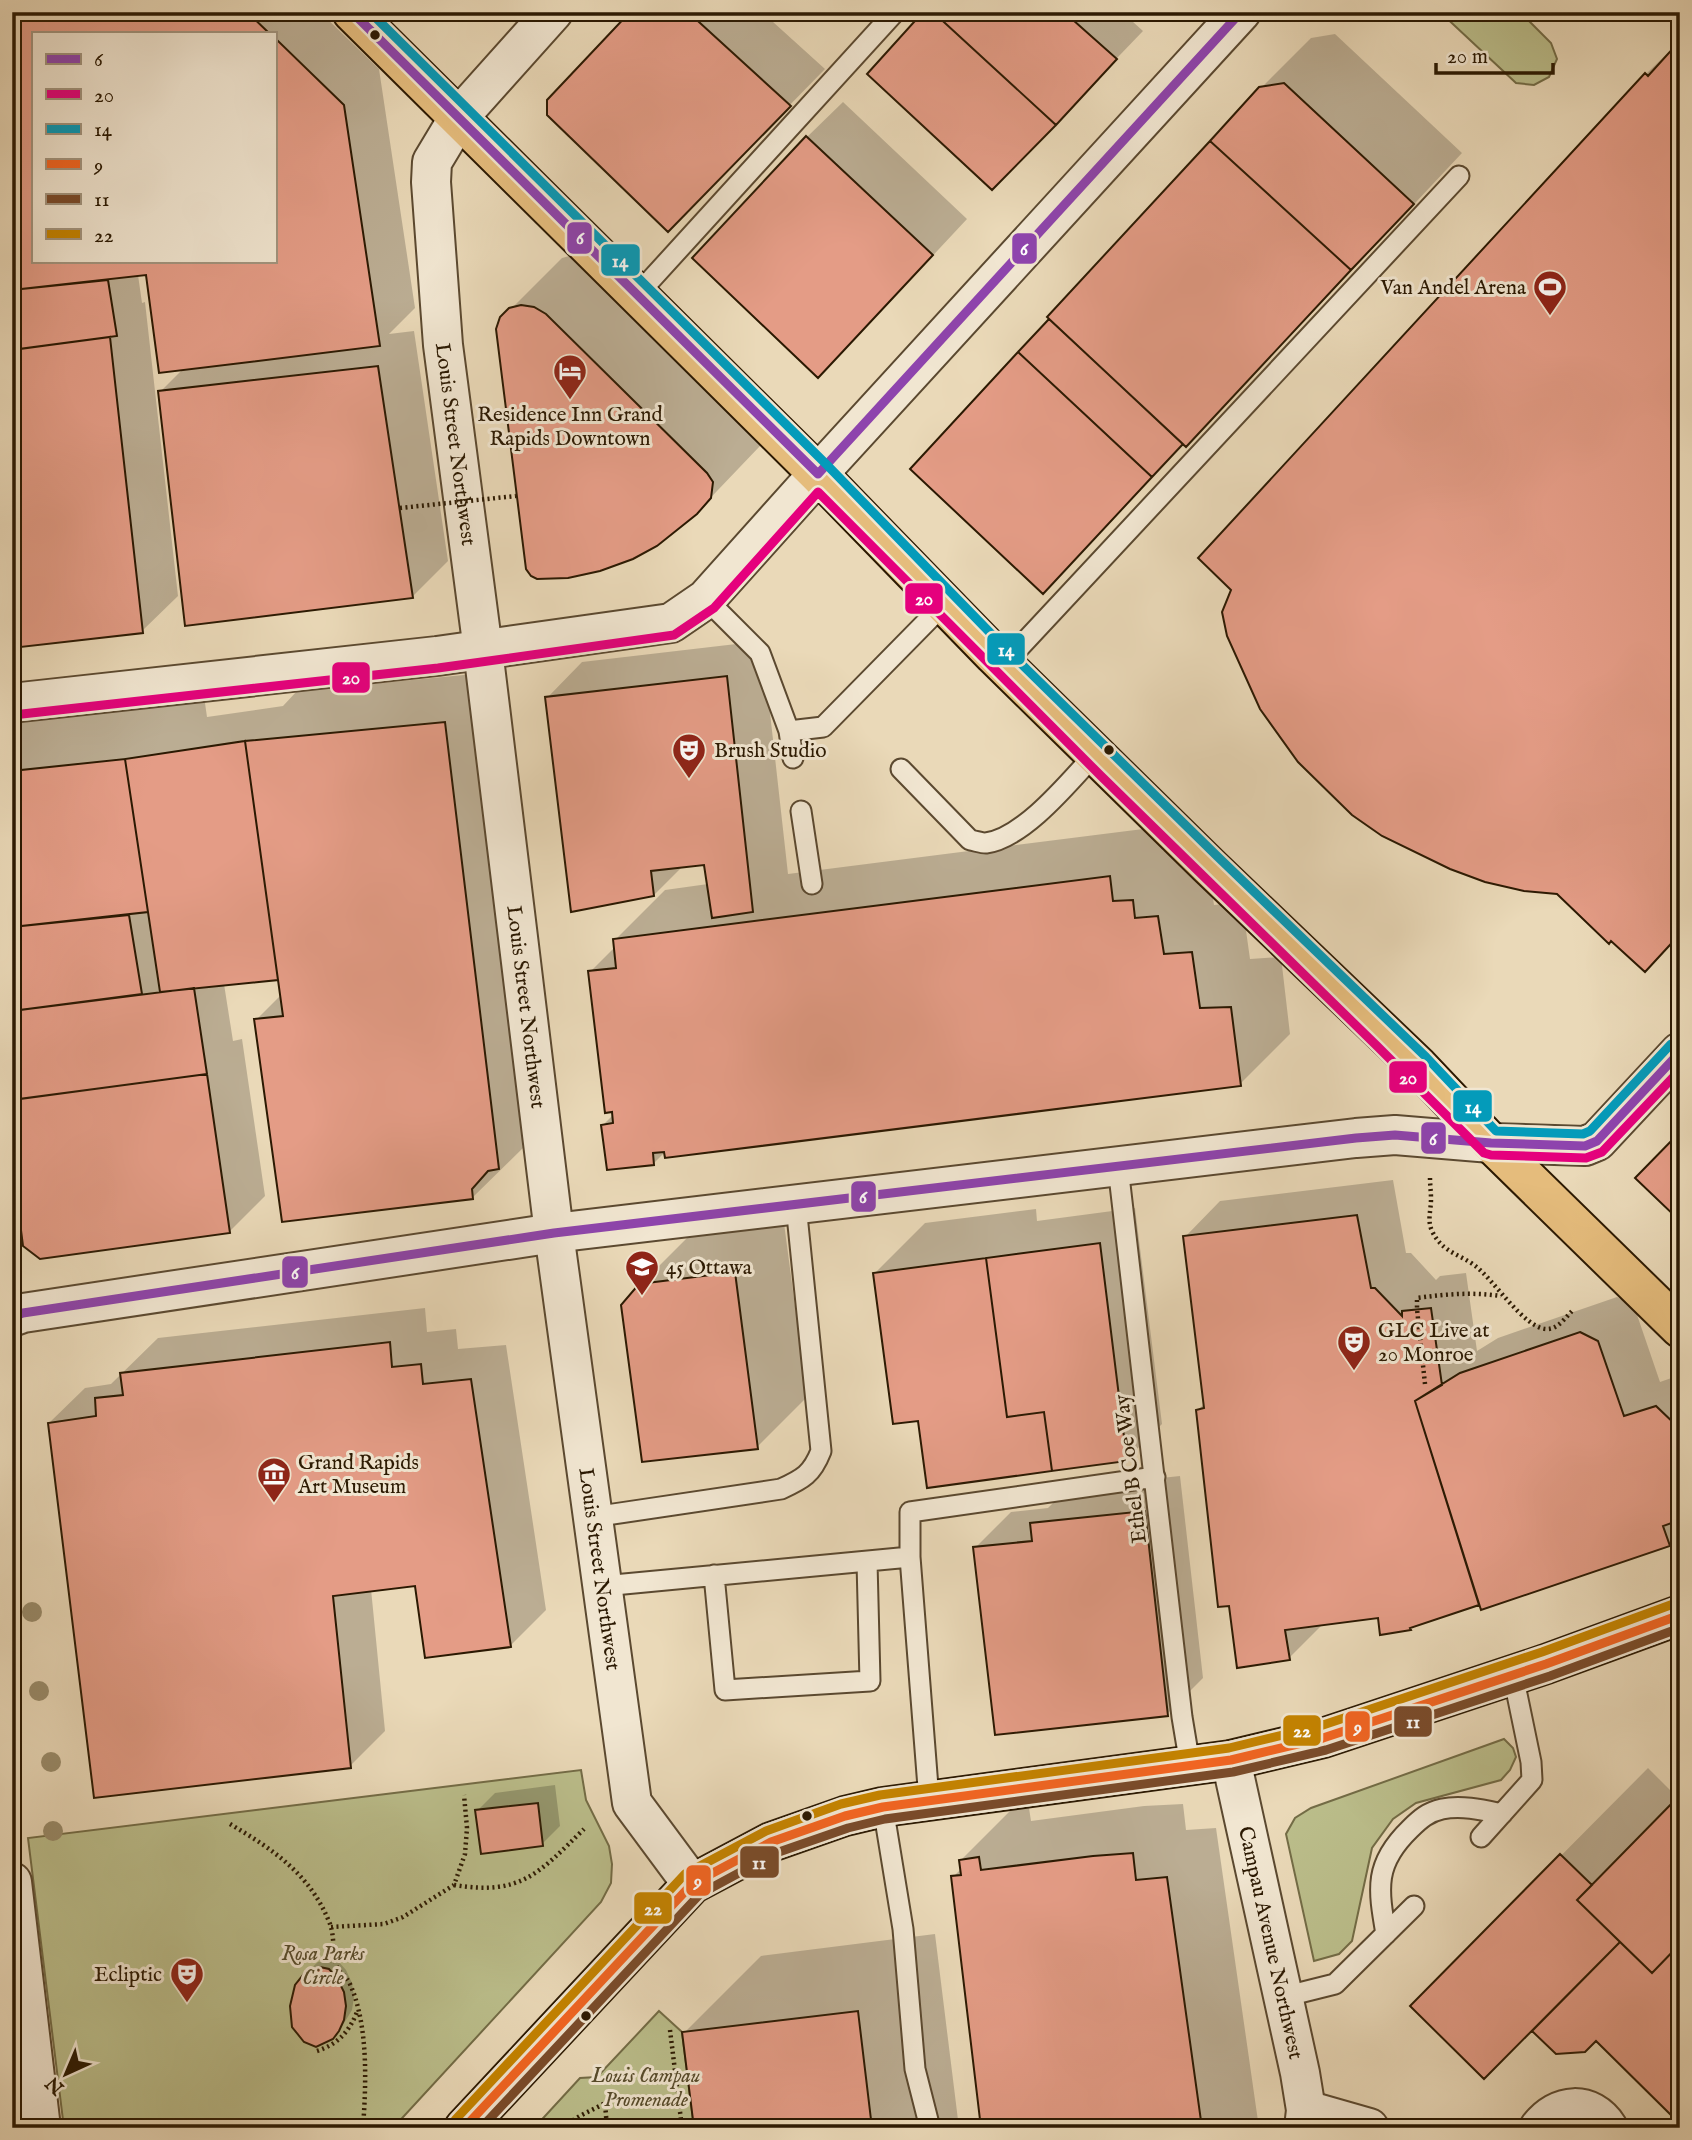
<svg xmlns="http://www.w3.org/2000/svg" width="1692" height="2140" viewBox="0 0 1692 2140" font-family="'IM FELL English',serif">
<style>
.green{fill:#bbbe8b;stroke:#736c46;stroke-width:2}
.shadow{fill:#0003;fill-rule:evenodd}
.building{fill:#e49c86;stroke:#2b1902;stroke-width:2}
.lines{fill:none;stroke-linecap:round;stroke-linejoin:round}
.service-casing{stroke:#5b4930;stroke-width:23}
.minor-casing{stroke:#5b4930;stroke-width:42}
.tertiary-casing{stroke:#5b4930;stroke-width:42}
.secondary-casing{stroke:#2b1902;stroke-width:42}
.primary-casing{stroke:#2b1902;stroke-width:42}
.path{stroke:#2b1902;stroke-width:4.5;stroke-dasharray:2 3.5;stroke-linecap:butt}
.service{stroke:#f1e6d1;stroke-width:19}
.minor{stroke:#f1e6d1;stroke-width:38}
.tertiary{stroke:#f1e6d1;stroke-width:38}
.secondary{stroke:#f1e6d1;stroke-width:38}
.primary{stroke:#e5bc7c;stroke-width:38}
.path-bridge{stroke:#2b1902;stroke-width:4.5;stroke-dasharray:2 3.5;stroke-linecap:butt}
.bus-1-casing{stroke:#f1e6d1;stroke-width:14}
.bus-2-casing{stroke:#f1e6d1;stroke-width:14}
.bus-3-casing{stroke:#f1e6d1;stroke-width:14}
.bus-4-casing{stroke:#f1e6d1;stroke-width:14}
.bus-5-casing{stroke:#f1e6d1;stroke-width:14}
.bus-6-casing{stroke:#f1e6d1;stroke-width:14}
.bus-1{stroke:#8e44ad;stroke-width:9}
.bus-2{stroke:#e5007d;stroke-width:9}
.bus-3{stroke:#049bba;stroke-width:9}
.bus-4{stroke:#f26522;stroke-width:9}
.bus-5{stroke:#7a4b2a;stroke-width:9}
.bus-6{stroke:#c48300;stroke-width:9}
.tree{fill:#998b6a}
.bus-dot{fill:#2b1902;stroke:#f1e6d1;stroke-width:2.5}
.labels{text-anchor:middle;stroke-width:6;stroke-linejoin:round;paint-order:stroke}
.poi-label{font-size:21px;fill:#2b1902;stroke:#f1e6d1;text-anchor:start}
.street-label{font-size:21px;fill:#2b1902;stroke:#f1e6d1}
.park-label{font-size:21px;font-style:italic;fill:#564b2b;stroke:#f1e6d1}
.line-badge{stroke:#f1e6d1;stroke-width:2.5}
.badge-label{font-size:19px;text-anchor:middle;font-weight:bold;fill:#fff}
</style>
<rect width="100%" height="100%" fill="#ead9b8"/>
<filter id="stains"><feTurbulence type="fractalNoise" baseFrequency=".00286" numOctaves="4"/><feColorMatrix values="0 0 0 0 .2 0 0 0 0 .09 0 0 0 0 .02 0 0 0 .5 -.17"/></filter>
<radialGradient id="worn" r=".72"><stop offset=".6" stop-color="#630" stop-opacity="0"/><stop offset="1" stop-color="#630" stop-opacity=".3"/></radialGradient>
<path class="green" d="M1440,12H1520L1551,43L1557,59L1549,77L1534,85L1516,83Z
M1504,1739L1513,1748L1516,1757L1510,1770L1501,1780L1416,1803L1393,1819L1372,1848L1352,1941L1339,1954L1314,1961L1286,1834L1295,1818L1311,1808Z
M581,1770L586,1800L609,1846L612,1864L611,1883L601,1902L393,2128H64L28,1838Z
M659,2011L682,2032L694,2128H534L580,2078L597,2077Z"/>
<path class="shadow" d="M12,12H320L379,69L415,308L389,334L414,331L448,561L413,596L160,392L184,368L147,273L138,275L142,303L145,302L178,596L142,631L12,646ZM33,33H275V261H33Z
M632,12H762L825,69L703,194Z
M924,12H1122L1143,31L1019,160Z
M1335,34L1462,153L1236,394L1186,444L1184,443L1043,592L912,469L1051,319L1260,89L1311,38Z
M1680,41V934L1558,893L1646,74Z
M843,102L967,219L854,340L807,137Z
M573,255L762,431L760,446L696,513L502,318L562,258Z
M762,641L788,874L1159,827L1163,851L1183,850L1208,866L1214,905L1242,902L1250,959L1281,957L1290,1034L1240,1084L666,1151L654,1163L603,1125L614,1114L590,972L616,946L615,940L665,890L708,884L705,863L683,866L654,895L547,698L582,662Z
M495,672L549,1118L522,1144L523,1148L472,1198L256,1020L282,994L279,976L277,978L224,984L233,1041L242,1039L265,1196L229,1232L12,1147V729L42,699L202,682L207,717L283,706L297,691Z
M1393,1180L1406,1253H1411L1436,1280L1440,1276L1466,1273L1477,1351L1498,1338L1617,1297L1634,1306L1660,1382L1680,1375V1534L1669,1545L1480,1603L1414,1625L1411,1628L1381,1633L1380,1616L1324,1623L1289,1658L1230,1604L1197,1411L1205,1403L1185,1237L1220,1201Z
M1135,1208L1162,1424L1126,1460L875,1273L925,1223L1036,1209L1037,1221Z
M784,1223L807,1397L757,1447L640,1285L691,1234Z
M425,1308L427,1332L456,1329L458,1349L506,1345L546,1610L510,1646L417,1584L371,1589L385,1731L350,1766L49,1423L85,1388L111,1384L158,1338Z
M1180,1476L1203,1678L1167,1714L975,1548L1011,1512L1048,1508L1068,1488Z
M1648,1768L1679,1799L1680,1798V2128L1676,2117L1596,2038L1557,2052L1532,2029L1412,2006Z
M555,1785L560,1826L542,1844L477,1811L495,1793Z
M1183,1804L1186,1830L1216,1828L1259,2128H983L953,1877L962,1868L961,1860L1011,1810L1029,1808L1031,1821L1144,1806Z
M935,1934L959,2128H695L684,2033L761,1956Z
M330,1959L338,1961L346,1970L352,1983L354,1997L352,2010L341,2028L332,2037L308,1971L318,1962Z
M12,2080L18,2128H12Z"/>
<path class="building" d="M12,12H247L269,33H33V261H275V38L344,105L380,346L159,373L146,275L12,290Z
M630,12H688L791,106L668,232L547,115V100Z
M923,12H933L1056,125L992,190L867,74Z
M933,12H1064L1117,59L1056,125Z
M1676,45L1680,48V934L1645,972L1611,941L1609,944L1557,894L1524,891L1485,882L1450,869L1382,836L1352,815L1298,762L1260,709L1227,636L1222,612L1231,590L1198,558L1645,73L1648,76Z
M1284,83L1414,204L1351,270L1210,141L1259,87Z
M806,136L933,255L818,378L692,258Z
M1210,141L1351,270L1186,447L1047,317Z
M108,280L117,336L12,350V290Z
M521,305L534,307L546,314L707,473L713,482L711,498L697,514L657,546L633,559L600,571L568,578L537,579L531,576L526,569L496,329L500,317L509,308Z
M1049,319L1183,444L1152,477L1018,352Z
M110,337L143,633L12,648V350Z
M1018,352L1152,477L1043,594L910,469Z
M378,366L413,598L185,626L158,391Z
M727,676L753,912L712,918L704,865L651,871L654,896L571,912L545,697Z
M445,722L499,1169L488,1171L472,1189L473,1199L282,1222L254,1019L283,1016L245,741Z
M245,741L278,980L160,992L125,759Z
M125,759L148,912L12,927V771Z
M1110,876L1113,901L1133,900L1135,918L1158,916L1164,954L1192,952L1200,1008L1231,1007L1241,1086L665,1158L664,1152L653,1153L654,1165L607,1170L601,1125L613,1123L612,1112L605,1113L588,971L616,968L613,939Z
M129,915L142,994L12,1011V927Z
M194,988L207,1074L12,1100V1011Z
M207,1074L230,1233L40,1259L23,1246L12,1160V1100Z
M1680,1132V1221L1635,1178Z
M1357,1215L1371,1288H1375L1402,1316V1311L1431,1308L1442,1385L1415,1401L1479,1605L1410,1628L1411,1630L1380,1635L1378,1618L1285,1630L1290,1660L1237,1668L1229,1606L1218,1607L1196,1410L1204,1408L1183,1236Z
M1100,1243L1127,1461L1052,1471L1044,1412L1007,1417L986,1258Z
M986,1258L1007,1417L1044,1412L1052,1471L927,1488L918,1421L893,1424L873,1273Z
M735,1272L758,1449L642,1462L621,1305L639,1284Z
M1580,1332L1598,1341L1624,1416L1656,1406L1680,1429V1520L1663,1526L1670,1546L1481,1610L1415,1401L1460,1373Z
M390,1342L392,1367L421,1364L423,1384L471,1379L511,1647L425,1658L415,1586L333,1596L351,1768L94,1798L48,1423L96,1416L95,1398L123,1395L120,1373Z
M1145,1511L1168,1716L995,1735L973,1547L1032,1541L1030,1523Z
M1680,1795V1944L1652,1973L1577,1900Z
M538,1803L543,1846L481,1854L475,1810Z
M1133,1853L1136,1880L1167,1877L1202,2128H981L951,1876L961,1875L959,1860L979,1857L981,1870L1093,1856Z
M1560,1854L1592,1885L1577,1900L1620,1942L1484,2079L1410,2006Z
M1620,1942L1652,1973L1680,1944V2112L1674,2118L1596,2041L1585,2052L1556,2054L1532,2031Z
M320,1967L329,1969L337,1978L344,1992L346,2006L344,2020L339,2031L333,2039L316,2047L304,2042L292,2027L290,2006L295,1985L307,1970Z
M858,2011L872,2128H694L682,2032Z
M1680,2112V2128H1664Z"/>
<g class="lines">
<g class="service-casing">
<path id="service" d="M637,295L895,12
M706,599L760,653L789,731L823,727L944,604
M1004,664L1459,176
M789,731L793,758
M901,769L970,840C976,841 981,843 986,843C1024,838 1070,781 1095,754
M801,811L812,884
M1118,1167L1182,1717L1190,1765
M593,1517L781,1489C803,1479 812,1474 821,1451L796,1205
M714,1575L725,1690L870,1681L867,1562
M603,1586L910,1557
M929,1800L910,1557V1512L1155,1477
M883,1807L903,1929L915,2069L930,2128
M1481,1837L1532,1780L1531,1762L1513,1675
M1386,1934C1378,1888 1374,1864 1410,1829C1420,1819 1428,1812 1442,1809C1462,1805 1483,1810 1502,1814
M1283,1997L1335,1984L1414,1906"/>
</g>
<g class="minor-casing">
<g id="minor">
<path id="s1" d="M459,117L432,162L431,182L443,345L483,650L554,1233L632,1803L692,1884"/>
<path d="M1491,1143L1585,1146L1597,1141L1680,1052"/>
<path id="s2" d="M1231,1760L1300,2073L1306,2110L1304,2128"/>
<path d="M12,1882L41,2128"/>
<path d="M1306,2110L1369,2128"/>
<path d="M1539,2128C1558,2103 1590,2100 1608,2128"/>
</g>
</g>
<g class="tertiary-casing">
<path id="tertiary" d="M459,117L553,12
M12,703L437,656L671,623L706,599L818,474L1241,12
M12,1317L23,1313L554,1233L1356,1138L1395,1135L1491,1143"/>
</g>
<g class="secondary-casing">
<path id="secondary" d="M464,2128L692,1884L771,1842L845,1816L883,1807L1231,1760L1323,1738L1546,1664L1680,1615"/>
</g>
<g class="primary-casing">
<path id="primary" d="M352,12L818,474L994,655L1209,866L1418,1066L1491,1143L1680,1328"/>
</g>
<path class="path" d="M1430,1178C1430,1185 1431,1192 1431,1199C1431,1211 1427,1220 1432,1231C1442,1252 1459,1254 1474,1265C1493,1278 1524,1329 1547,1329C1558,1329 1565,1318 1572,1311
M1425,1384L1417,1309V1298C1446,1294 1473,1292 1501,1296
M230,1824C274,1850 311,1875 330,1924C335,1938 332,1954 337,1967C339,1972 345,1975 347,1979C350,1983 352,1989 354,1994C368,2035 366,2085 363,2128
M454,1885C521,1896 539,1873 584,1829
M331,1927L384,1924L403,1917L454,1885L465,1854L467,1828L464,1795
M670,2030L682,2128
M317,2051C338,2044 349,2032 357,2012
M565,2128C574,2116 592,2111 605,2103L607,2128"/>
<use href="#service" class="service"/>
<use href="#minor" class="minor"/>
<use href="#tertiary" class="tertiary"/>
<use href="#secondary" class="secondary"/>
<use href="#primary" class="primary"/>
<path class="path-bridge" d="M400,508L516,496"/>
<g class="bus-1-casing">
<path id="bus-1" d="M352,12L818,474L1241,12
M12,1317L23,1313L554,1233L1356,1138L1395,1135L1491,1143L1585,1146L1597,1141L1680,1052"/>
</g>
<g class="bus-2-casing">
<path id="bus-2" d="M13,715L438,668L674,635L714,608L818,492L1101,776L1377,1046L1484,1153L1491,1155L1586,1158L1602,1152L1680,1070"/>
</g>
<g class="bus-3-casing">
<path id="bus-3" d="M370,12L827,465L1003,646L1218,857L1426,1057L1496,1131L1583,1134L1590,1131L1671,1044"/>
</g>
<g class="bus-4-casing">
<path id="bus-4" d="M464,2128L692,1884L771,1842L845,1816L883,1807L1231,1760L1323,1738L1546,1664L1680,1615"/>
</g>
<g class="bus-5-casing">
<path id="bus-5" d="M481,2128L700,1894L776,1853L848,1828L885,1819L1233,1772L1326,1750L1550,1676L1680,1628"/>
</g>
<g class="bus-6-casing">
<path id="bus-6" d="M455,2120L685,1874L766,1831L841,1804L880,1795L1229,1748L1320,1726L1542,1652L1676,1603"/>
</g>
<use href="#bus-1" class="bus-1"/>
<use href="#bus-2" class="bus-2"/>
<use href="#bus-3" class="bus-3"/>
<use href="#bus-4" class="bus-4"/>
<use href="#bus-5" class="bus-5"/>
<use href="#bus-6" class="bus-6"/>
</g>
<g class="tree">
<circle cx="32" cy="1612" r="10"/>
<circle cx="39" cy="1691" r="10"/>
<circle cx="51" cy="1762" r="10"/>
<circle cx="53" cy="1831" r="10"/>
</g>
<defs>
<g id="stadium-pin" transform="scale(1.75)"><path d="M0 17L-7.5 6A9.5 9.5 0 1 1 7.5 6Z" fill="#8f2418" stroke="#f1e6d1"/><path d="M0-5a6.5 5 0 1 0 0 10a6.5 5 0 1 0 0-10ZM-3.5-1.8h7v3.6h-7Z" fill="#fff"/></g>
<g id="hotel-pin" transform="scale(1.75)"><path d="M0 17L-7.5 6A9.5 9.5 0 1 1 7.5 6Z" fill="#8f2418" stroke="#f1e6d1"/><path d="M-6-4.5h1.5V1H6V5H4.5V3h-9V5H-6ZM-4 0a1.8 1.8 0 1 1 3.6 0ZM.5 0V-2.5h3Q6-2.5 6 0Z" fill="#fff"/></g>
<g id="theatre-pin" transform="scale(1.75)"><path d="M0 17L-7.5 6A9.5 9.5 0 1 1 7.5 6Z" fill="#8f2418" stroke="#f1e6d1"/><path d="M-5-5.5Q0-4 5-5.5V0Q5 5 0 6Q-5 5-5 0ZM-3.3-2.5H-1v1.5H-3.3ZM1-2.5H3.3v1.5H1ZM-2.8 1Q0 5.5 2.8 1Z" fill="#fff"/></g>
<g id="university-pin" transform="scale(1.75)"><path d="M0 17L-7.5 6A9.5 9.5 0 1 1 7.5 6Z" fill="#8f2418" stroke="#f1e6d1"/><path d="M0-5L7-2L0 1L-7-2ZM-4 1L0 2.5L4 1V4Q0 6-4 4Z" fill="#fff"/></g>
<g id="museum-pin" transform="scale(1.75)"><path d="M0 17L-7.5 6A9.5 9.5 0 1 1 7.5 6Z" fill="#8f2418" stroke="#f1e6d1"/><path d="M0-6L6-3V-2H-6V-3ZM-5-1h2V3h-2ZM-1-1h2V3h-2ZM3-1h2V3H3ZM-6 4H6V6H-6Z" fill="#fff"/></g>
</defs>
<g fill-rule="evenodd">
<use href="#stadium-pin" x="1550" y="287"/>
<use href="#hotel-pin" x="570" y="371"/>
<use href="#theatre-pin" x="689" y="750"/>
<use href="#university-pin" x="642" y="1267"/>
<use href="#theatre-pin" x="1354" y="1342"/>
<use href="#museum-pin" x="274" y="1474"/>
<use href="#theatre-pin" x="187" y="1974"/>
</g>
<g class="bus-dot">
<circle cx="375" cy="35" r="6"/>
<circle cx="1109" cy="750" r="6"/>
<circle cx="807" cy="1816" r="6"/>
<circle cx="586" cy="2016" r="6"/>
</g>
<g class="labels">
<g class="poi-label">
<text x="1526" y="294" text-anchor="end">Van Andel Arena</text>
<text x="570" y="421" text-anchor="middle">Residence Inn Grand<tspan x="570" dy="24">Rapids Downtown</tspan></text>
<text x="714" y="757">Brush Studio</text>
<text x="666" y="1274">45 Ottawa</text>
<text x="1378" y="1337">GLC Live at<tspan x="1378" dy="24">20 Monroe</tspan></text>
<text x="298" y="1469">Grand Rapids<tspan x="298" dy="24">Art Museum</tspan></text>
<text x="162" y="1981" text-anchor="end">Ecliptic</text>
</g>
<g class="street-label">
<text dy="7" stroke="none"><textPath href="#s1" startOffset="336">Louis Street Northwest</textPath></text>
<text dy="7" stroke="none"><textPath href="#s1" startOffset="903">Louis Street Northwest</textPath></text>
<text transform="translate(1130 1469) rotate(-97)" y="7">Ethel B Coe Way</text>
<text dy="7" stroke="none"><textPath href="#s1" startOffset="1470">Louis Street Northwest</textPath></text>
<text dy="7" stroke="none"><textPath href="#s2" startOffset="187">Campau Avenue Northwest</textPath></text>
</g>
<g class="park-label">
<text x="323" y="1960">Rosa Parks<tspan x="323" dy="24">Circle</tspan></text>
<text x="646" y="2082">Louis Campau<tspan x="646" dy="24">Promenade</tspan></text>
</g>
</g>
<g class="line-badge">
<rect x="566" y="221" width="27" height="34" rx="7" fill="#8e44ad"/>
<rect x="1011" y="232" width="27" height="33" rx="7" fill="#8e44ad"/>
<rect x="600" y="243" width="41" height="34" rx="7" fill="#049bba"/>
<rect x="904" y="582" width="40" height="33" rx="7" fill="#e5007d"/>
<rect x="986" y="632" width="40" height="34" rx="7" fill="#049bba"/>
<rect x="331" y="661" width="40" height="33" rx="7" fill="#e5007d"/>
<rect x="1388" y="1060" width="40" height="34" rx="7" fill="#e5007d"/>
<rect x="1452" y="1089" width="41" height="34" rx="7" fill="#049bba"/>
<rect x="1420" y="1121" width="27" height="34" rx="7" fill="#8e44ad"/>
<rect x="850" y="1180" width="27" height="33" rx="7" fill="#8e44ad"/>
<rect x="281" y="1255" width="28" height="34" rx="7" fill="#8e44ad"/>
<rect x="1393" y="1705" width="40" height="33" rx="7" fill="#7a4b2a"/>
<rect x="1344" y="1710" width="27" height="33" rx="7" fill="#f26522"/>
<rect x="1282" y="1714" width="40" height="33" rx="7" fill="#c48300"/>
<rect x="739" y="1845" width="41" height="34" rx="7" fill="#7a4b2a"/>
<rect x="685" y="1864" width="27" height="33" rx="7" fill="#f26522"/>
<rect x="633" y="1891" width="40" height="34" rx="7" fill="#c48300"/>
</g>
<g class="badge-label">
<text x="580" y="244">6</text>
<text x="1024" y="255">6</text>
<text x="620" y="267">14</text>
<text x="924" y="605">20</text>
<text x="1006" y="656">14</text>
<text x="351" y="684">20</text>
<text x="1408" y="1084">20</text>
<text x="1473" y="1113">14</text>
<text x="1433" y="1145">6</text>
<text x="863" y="1203">6</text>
<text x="295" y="1279">6</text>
<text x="1413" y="1728">11</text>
<text x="1358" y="1733">9</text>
<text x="1302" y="1737">22</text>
<text x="759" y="1869">11</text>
<text x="698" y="1887">9</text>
<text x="653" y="1915">22</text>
</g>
<rect width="1692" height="2140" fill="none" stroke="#ead9b8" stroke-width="42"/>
<rect x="14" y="14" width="1664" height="2112" fill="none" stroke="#2b1902" stroke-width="3.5"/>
<rect x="21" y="21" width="1650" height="2098" fill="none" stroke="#2b1902" stroke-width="2"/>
<rect x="32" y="32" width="245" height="231" fill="#f1e6d1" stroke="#a2947e" stroke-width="2"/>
<rect x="46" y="54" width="35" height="10" fill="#8e44ad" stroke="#a2947e" stroke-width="2"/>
<text x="94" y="66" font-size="21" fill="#2b1902">6</text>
<rect x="46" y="89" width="35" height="10" fill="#e5007d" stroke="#a2947e" stroke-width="2"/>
<text x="94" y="102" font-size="21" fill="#2b1902">20</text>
<rect x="46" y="124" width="35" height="10" fill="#049bba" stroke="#a2947e" stroke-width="2"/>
<text x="94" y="136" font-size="21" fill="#2b1902">14</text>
<rect x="46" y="159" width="35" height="10" fill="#f26522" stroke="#a2947e" stroke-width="2"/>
<text x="94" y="172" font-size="21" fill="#2b1902">9</text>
<rect x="46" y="194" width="35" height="10" fill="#7a4b2a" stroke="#a2947e" stroke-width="2"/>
<text x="94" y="206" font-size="21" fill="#2b1902">11</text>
<rect x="46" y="229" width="35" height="10" fill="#c48300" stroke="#a2947e" stroke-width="2"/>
<text x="94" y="242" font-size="21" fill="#2b1902">22</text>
<g transform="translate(66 2074) rotate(224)" stroke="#f1e6d1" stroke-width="5" paint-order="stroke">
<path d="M0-5L12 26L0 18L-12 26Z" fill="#2b1902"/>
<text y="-10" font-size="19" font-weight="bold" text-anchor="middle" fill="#2b1902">N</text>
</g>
<path d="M1436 63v10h117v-10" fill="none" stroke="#2b1902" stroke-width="3.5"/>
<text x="1447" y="63" font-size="21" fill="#2b1902" stroke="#f1e6d1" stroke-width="5" paint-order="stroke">20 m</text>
<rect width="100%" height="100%" filter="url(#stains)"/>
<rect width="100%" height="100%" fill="url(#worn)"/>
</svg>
